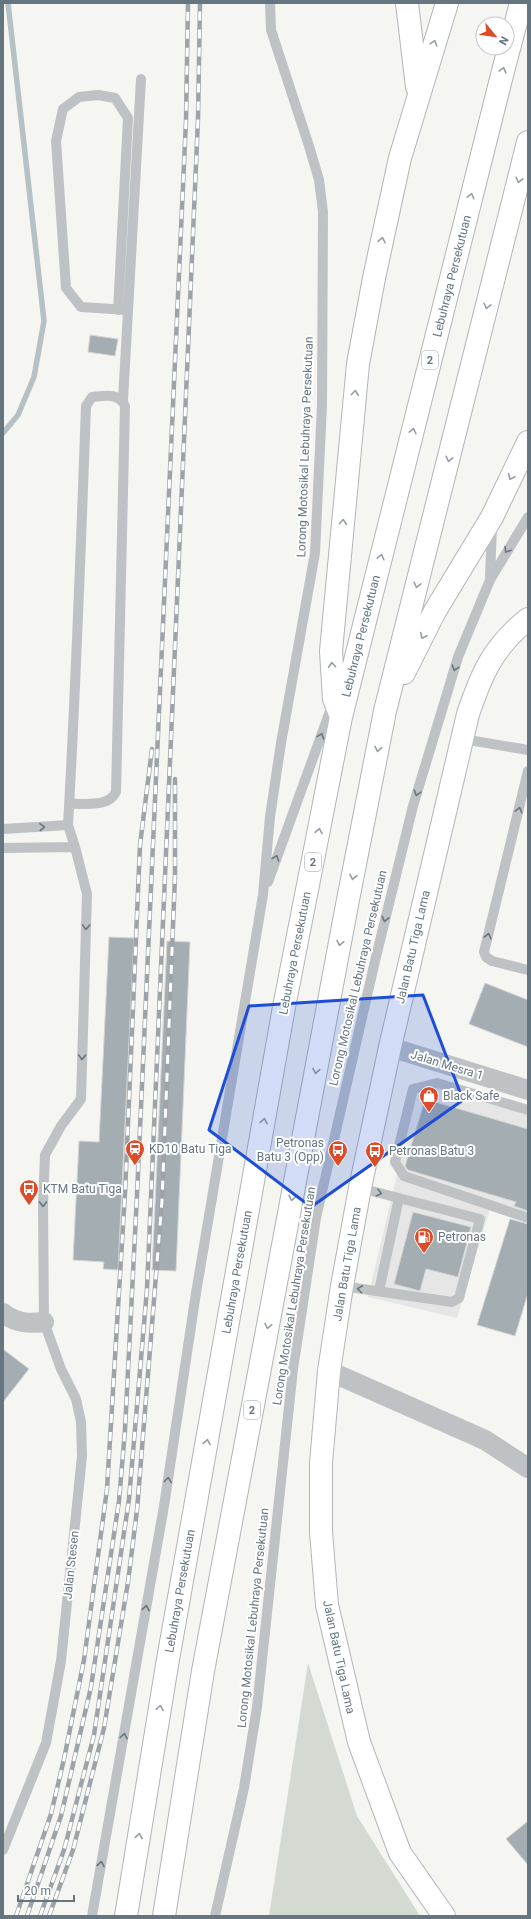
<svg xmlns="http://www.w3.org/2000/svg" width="531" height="1919" viewBox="0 0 531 1919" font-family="Roboto,sans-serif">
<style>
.built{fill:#e5e6e5}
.green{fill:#d4dad1}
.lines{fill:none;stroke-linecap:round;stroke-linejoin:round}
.stream{stroke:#b5c2c5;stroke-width:5.5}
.building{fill:#a4adb2;stroke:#d6d6d4}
.secondary-casing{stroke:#b0b6ba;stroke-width:24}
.highway-casing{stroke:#b1b5b8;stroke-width:24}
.lane{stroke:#bec2c5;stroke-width:10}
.street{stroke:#bec2c5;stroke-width:20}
.secondary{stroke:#fff;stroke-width:22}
.highway{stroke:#fff;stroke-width:22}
.rail-casing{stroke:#9da4a9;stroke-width:4.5}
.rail{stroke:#fff;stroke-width:3;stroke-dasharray:9;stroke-linecap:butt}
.oneway{stroke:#939fa7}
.oneway2{stroke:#657681}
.marked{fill:#1d4ed8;fill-opacity:0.2;stroke:#1d4ed8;stroke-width:3;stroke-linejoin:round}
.labels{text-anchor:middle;stroke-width:4;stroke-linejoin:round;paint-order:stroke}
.shield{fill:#fff;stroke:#939fa7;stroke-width:1}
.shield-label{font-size:11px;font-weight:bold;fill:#657681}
.street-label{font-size:12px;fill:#657681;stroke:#fff}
.poi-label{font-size:12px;fill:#657681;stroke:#fff;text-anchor:start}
</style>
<rect width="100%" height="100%" fill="#f5f5f1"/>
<path class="built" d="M436,1087L528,1115V1214L492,1202L457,1318L368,1297L416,1094Z"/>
<path class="green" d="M308,1663L357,1816L420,1916H269Z"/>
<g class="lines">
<path class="stream" d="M3,433L18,415L34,377L44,321L8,3"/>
</g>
<path class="building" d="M90,335L118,339L115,356L88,352Z
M109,937L134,938L118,1270L103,1269L104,1262L73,1260L79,1141L99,1142Z
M167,941L190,942L176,1271L152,1270Z
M485,983L528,1000V1047L469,1024Z
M425,1099L528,1129V1211L514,1206L516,1202L408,1170L405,1166Z
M413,1212L471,1227L458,1277L426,1269L420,1291L394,1284Z
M510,1219L528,1224V1293L515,1336L477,1325Z
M3,1349L29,1369L3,1402Z
M528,1821V1865L506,1839Z"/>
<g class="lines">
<g class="secondary-casing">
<path id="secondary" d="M444,1916L400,1853L359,1742L327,1605L321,1532V1463L329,1371L342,1286L360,1188L390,1047L468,714C482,673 493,647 528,619"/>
</g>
<g class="highway-casing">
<path id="highway" d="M407,3L417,87
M404,673L435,611L492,517L528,442
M340,714L334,699L331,651L358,364L374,278L400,158L447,3
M126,1916L167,1665L284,1007L341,717L502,75L521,3
M164,1916L203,1671L347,905L385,711L528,142"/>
</g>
<path class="lane" d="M118,310L128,118L115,98L98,95L79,97L63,109L56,141L66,288L81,307L128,310
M123,400L141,79
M490,577L492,527
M463,739L528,750
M528,771L484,952L486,957L492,961L528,970
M68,825C76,686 81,546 86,406L92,397C104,396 119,392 125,406L116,792C108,808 85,803 69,804
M3,829L68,825L75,847L87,894L81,1099L61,1126L45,1155L43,1204L44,1322L61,1369L76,1399L81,1422L82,1456L61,1661L46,1743L3,1850
M3,848L75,847
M268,882L333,703
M528,1110L437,1083L413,1089L395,1162L404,1176L528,1218
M342,1286L452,1302L459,1298L480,1219L360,1188
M379,1291L399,1198
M92,1916L164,1506L196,1293L263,895L270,817L281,743L315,553L322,405L323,212L319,180L309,146L271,30L270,3
M215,1916L244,1788L257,1707L293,1369L316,1218L375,961L413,806L458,657L490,580L528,517"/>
<path class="street" d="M390,1047L528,1090
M3,1313C16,1323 28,1324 44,1322
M329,1371L485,1440L528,1468"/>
<use href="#secondary" class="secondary"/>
<use href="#highway" class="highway"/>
<g class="rail-casing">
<path id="rail" d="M16,1916L51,1814L64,1759L84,1660L107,1489L125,1193L140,845L152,749
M27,1916L61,1816L91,1687L119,1501L125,1430L137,1195L186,120L188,3
M40,1916L64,1850L94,1735L129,1499L147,1289L198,119L200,3
M49,1916L73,1850L104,1728L128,1582L137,1510L162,1201L175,876V779"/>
</g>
<use href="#rail" class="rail"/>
</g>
<defs><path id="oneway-chevron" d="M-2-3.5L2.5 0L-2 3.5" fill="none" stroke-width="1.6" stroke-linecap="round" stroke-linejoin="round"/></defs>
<g class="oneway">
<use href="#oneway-chevron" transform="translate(434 43) rotate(-72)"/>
<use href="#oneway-chevron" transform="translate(503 70) rotate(-75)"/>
<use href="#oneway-chevron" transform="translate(519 180) rotate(104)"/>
<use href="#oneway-chevron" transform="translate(471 196) rotate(-76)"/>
<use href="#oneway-chevron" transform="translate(382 240) rotate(-78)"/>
<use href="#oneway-chevron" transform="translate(487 306) rotate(104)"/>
<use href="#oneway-chevron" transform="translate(355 393) rotate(-85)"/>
<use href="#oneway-chevron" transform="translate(413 431) rotate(-76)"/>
<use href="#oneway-chevron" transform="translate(449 459) rotate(104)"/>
<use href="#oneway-chevron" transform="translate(511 477) rotate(115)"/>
<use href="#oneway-chevron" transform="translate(343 522) rotate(-85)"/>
<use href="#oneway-chevron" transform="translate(381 557) rotate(-76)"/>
<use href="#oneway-chevron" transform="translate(417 585) rotate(104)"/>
<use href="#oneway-chevron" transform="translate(423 636) rotate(117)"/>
<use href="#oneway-chevron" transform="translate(332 665) rotate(-94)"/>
<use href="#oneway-chevron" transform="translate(378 749) rotate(101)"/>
<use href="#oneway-chevron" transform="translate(319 831) rotate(-79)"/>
<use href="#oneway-chevron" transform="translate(353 877) rotate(101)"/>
<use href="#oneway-chevron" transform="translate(340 943) rotate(101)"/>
<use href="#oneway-chevron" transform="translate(316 1071) rotate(101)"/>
<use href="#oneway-chevron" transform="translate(264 1121) rotate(-80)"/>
<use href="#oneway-chevron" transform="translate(292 1198) rotate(101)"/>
<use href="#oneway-chevron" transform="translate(268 1326) rotate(101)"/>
<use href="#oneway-chevron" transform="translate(207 1442) rotate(-80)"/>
<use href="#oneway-chevron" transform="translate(160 1708) rotate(-81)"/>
<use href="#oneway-chevron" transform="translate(139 1836) rotate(-81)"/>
</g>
<g class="oneway2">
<use href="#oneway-chevron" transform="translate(507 550) rotate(122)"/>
<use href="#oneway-chevron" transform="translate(455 668) rotate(107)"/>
<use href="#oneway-chevron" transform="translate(321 736) rotate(-70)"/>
<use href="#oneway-chevron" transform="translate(417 793) rotate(107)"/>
<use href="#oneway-chevron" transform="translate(519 810) rotate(-76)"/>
<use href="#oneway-chevron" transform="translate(42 827) rotate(-3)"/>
<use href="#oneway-chevron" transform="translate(276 858) rotate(-70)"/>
<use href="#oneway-chevron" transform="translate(385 919) rotate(104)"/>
<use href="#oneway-chevron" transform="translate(86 927) rotate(92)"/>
<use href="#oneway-chevron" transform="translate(488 936) rotate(-76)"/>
<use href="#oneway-chevron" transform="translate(82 1057) rotate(92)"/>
<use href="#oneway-chevron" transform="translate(379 1193) rotate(14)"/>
<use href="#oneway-chevron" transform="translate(43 1204) rotate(91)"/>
<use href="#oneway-chevron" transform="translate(360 1289) rotate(-172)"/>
<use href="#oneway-chevron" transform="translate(168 1480) rotate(-82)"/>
<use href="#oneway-chevron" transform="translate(146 1608) rotate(-80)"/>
<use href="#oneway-chevron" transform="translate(124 1736) rotate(-80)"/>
<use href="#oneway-chevron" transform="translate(101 1864) rotate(-80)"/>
</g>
<path class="marked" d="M423,995L463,1100L311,1207L209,1130L249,1006Z"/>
<defs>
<g id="shop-pin" transform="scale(1)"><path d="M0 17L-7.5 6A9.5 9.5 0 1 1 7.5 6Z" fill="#dd4b29" stroke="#fff"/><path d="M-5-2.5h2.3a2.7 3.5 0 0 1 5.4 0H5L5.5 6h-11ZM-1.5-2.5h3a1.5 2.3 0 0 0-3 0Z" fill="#fff"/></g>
<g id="station-pin" transform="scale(1)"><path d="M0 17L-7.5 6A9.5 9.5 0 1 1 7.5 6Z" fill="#dd4b29" stroke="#fff"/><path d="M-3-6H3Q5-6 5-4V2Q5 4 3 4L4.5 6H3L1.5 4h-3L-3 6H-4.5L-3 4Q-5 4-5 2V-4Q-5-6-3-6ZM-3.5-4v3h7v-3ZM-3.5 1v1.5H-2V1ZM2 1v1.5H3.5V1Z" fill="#fff"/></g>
<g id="bus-pin" transform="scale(1)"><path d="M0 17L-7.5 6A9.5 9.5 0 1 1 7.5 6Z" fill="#dd4b29" stroke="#fff"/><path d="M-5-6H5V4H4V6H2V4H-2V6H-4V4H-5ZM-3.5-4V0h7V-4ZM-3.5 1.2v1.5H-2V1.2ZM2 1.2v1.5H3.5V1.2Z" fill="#fff"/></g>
<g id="fuel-pin" transform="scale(1)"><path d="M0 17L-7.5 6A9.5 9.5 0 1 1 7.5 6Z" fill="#dd4b29" stroke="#fff"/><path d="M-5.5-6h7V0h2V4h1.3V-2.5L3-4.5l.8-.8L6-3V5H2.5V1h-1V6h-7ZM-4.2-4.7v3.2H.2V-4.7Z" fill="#fff"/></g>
</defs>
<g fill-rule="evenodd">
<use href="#shop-pin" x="429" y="1096"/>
<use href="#station-pin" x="135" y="1149"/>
<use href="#bus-pin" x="338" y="1150"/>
<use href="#bus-pin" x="375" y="1151"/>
<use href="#bus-pin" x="29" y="1189"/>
<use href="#fuel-pin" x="424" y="1237"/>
</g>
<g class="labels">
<g class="shield">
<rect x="422" y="351" width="16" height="18" rx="3"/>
<rect x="305" y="853" width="16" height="18" rx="3"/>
<rect x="244" y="1401" width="16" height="18" rx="3"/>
</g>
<g class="shield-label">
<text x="430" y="364">2</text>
<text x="313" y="866">2</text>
<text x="252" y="1414">2</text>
</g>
<g class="street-label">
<text transform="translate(452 276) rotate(-76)" y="4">Lebuhraya Persekutuan</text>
<text transform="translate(305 447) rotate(-88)" y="4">Lorong Motosikal Lebuhraya Persekutuan</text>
<text transform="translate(361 636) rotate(-76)" y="4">Lebuhraya Persekutuan</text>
<text transform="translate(413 947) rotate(-77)" y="4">Jalan Batu Tiga Lama</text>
<text transform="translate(295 953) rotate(-79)" y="4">Lebuhraya Persekutuan</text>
<text transform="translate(358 978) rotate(-77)" y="4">Lorong Motosikal Lebuhraya Persekutuan</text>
<text transform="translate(447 1065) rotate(17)" y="4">Jalan Mesra 1</text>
<text transform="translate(347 1264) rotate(-80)" y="4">Jalan Batu Tiga Lama</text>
<text transform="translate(237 1272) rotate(-80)" y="4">Lebuhraya Persekutuan</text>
<text transform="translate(294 1296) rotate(-81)" y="4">Lorong Motosikal Lebuhraya Persekutuan</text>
<text transform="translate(71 1565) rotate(-84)" y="4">Jalan Stesen</text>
<text transform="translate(180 1591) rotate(-80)" y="4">Lebuhraya Persekutuan</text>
<text transform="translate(253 1618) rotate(-84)" y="4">Lorong Motosikal Lebuhraya Persekutuan</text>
<text transform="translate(339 1657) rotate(78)" y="4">Jalan Batu Tiga Lama</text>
</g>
<g class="poi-label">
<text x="443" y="1100">Black Safe</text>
<text x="324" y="1147" text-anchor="end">Petronas<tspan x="324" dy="14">Batu 3 (Opp)</tspan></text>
<text x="149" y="1153">KD10 Batu Tiga</text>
<text x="389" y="1155">Petronas Batu 3</text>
<text x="43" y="1193">KTM Batu Tiga</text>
<text x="438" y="1241">Petronas</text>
</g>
</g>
<rect width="531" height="1919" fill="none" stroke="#657681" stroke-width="8"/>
<g transform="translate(495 36) rotate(119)"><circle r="19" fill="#ffffff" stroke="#c1c8cd"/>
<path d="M0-3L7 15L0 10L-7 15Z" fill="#dd4b29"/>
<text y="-6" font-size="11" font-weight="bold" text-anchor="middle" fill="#657681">N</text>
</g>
<path d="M18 1895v6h56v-6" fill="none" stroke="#657681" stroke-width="2"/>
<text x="24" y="1895" font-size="12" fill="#657681" stroke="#ffffff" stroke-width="3" paint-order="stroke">20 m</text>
</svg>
